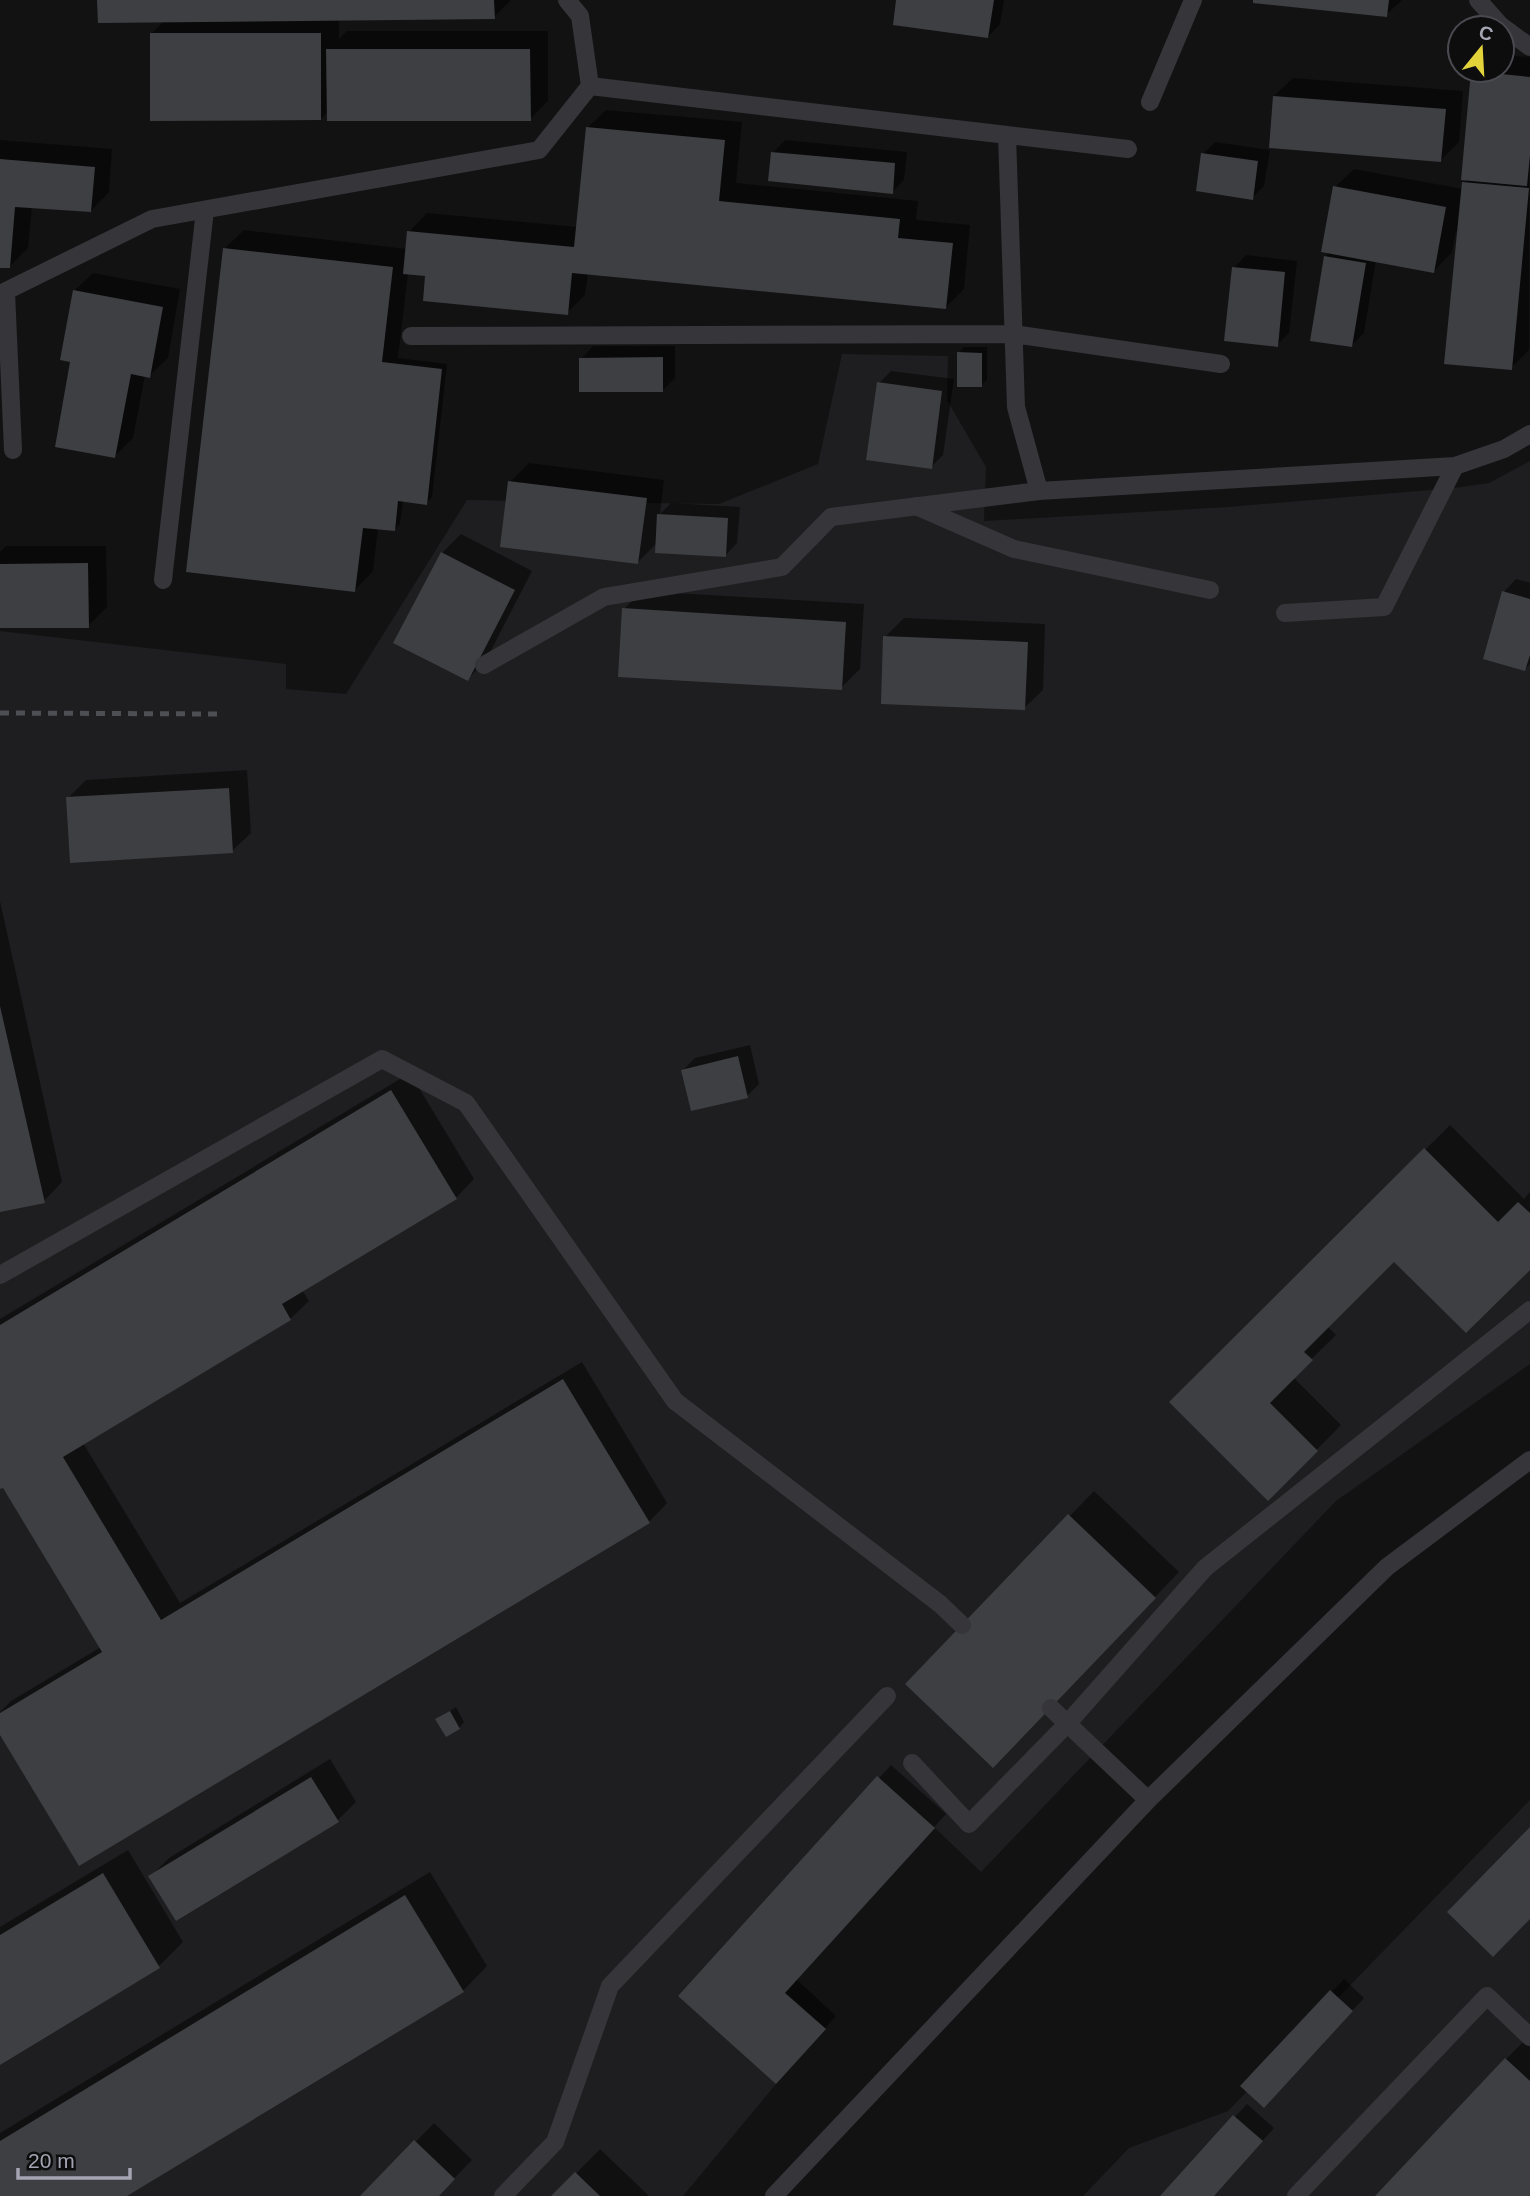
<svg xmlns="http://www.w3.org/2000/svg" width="1530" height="2196" viewBox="0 0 1530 2196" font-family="Helvetica,sans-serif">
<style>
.built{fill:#1e1e20}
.shadow{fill:#0007}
.building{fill:#3e3f43}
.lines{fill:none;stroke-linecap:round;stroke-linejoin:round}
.lane{stroke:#35353a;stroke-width:18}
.rail{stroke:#4e4e55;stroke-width:5;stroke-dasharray:9 7;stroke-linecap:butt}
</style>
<rect width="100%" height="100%" fill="#121213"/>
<path class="built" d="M842,354L948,356L947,400L986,467L984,521L1228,507L1454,488L1489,483L1530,461V1364L1336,1501L981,1872L935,1828L785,1992L826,2029L776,2084L683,2196H0V631L286,664V689L346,694L467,500L719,504L818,464Z
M1530,1800V2196H1083L1129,2148L1228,2111Z"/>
<path class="shadow" d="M99,0H511L494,17L339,19V39L347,31H548V101L530,119L328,111L321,119L152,33L165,20Z
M898,0H1004L1000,24L988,37Z
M1255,0H1402L1386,15Z
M1502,55L1530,57L1529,350L1511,368L1459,232L1456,231L1452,252L1434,271L1376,260L1364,333L1352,345L1325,257L1330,252L1335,187L1354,169L1463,189L1464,183L1467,179L1473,72L1475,70H1502Z
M1293,78L1463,91L1459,142L1441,160L1274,96Z
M606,110L742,122L736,183L918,201L916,220L970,225L964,289L946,307L588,272L585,295L567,313L427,274L408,273L398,358L447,364L432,497L426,503L403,500L400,524L394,530L378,528L373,571L355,590L225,248L244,230L407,249L409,232L427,213L578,227L587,128Z
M0,140L112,149L109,192L91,211L32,206L28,248L10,266H0Z
M785,140L907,152L904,180L892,192L773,153Z
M1215,142L1270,150L1264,186L1252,198L1203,154Z
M1246,255L1297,261L1289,333L1277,345L1234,268Z
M93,273L180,289L168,358L149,376L145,375L133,438L115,456L72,361L74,291Z
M593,346H675V378L663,390L581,359Z
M964,347H987V380L981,385L959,353Z
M891,371L954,379L943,455L931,467L879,383Z
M529,463L664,480L660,514L671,503L740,507L737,543L725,556L658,542L638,562L510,482Z
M461,534L532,571L486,660L468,679L396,642L442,553Z
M6,546H106L107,607L88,626H0V552Z
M1516,579L1530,583V664L1525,669L1504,592Z
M642,591L864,604L860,669L841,688L624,609Z
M904,618L1045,624L1043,690L1024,708L885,637Z
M247,770L251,833L232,851L68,798L86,780Z
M0,901L62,1182L44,1201L0,1211Z
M750,1045L759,1084L747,1096L683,1070L695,1058Z
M410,1073L474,1179L456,1198L302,1290L309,1301L290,1319L83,1443L180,1603L582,1362L667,1503L649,1522L0,1731V1712L11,1701L101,1647L3,1485L0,1487V1319Z
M1450,1125L1524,1199L1530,1192V1267L1394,1259L1327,1326L1336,1335L1293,1377L1341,1425L1268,1499L1172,1402Z
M1094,1491L1179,1572L1017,1742L907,1684Z
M456,1707L464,1722L459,1728L437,1720Z
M330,1759L356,1802L338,1820L150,1877L169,1858Z
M891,1765L946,1814L796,1979L836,2016L788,2070L680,1996Z
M128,1850L183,1942L159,1966L0,2063V1927Z
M430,1872L487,1966L463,1991L124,2196H0V2133Z
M1344,1979L1364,1998L1276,2093L1243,2086Z
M1530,2035V2196H1377L1506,2059Z
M1247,2104L1274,2128L1213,2196H1162Z
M434,2123L472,2160L437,2196H363Z
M600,2149L649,2196H554Z"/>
<path class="building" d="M97,0H494L495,19L98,23Z
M896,0H994L988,38L893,25Z
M1253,0H1389L1387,17L1253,3Z
M150,33H321V120L150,121Z
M326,49H530L531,121H327Z
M1471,71L1530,77V155L1527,186L1461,180Z
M1273,96L1446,109L1441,162L1269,148Z
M586,127L725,140L719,201L900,219L898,238L953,243L946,309L572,273L568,315L423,301L425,276L403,274L407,231L574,247Z
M771,152L895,163L893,194L768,181Z
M1201,153L1258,161L1253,200L1196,191Z
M0,159L95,167L91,212L15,207L10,268H0Z
M1462,182L1529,188L1512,370L1444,364Z
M1333,186L1446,207L1434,273L1321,252Z
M223,248L393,267L382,362L442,369L427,505L398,501L395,531L363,528L355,592L186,572Z
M1324,256L1366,263L1352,347L1310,341Z
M1232,267L1285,272L1278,347L1224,341Z
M73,290L163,307L150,378L131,374L115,458L55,447L70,362L60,360Z
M957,352L982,353V387H957Z
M663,357V392H579V358Z
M877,382L942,391L932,469L866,460Z
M508,481L647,498L638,564L500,547Z
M657,514L728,518L726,557L655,553Z
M441,552L515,590L468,681L393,643Z
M88,563L89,628H0V564Z
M1502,591L1530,599V655L1525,671L1483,659Z
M622,608L846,622L842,690L618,677Z
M883,636L1028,642L1025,710L881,704Z
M229,788L233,853L70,863L66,797Z
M0,1006L45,1203L0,1212Z
M738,1056L748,1098L691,1111L681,1070Z
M391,1090L457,1199L282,1304L291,1320L63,1457L161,1620L563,1379L650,1523L79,1866L0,1735V1713L102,1652L3,1488L0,1489V1325Z
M1424,1148L1498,1222L1518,1202L1530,1213V1270L1466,1333L1394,1262L1304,1352L1313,1360L1270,1403L1318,1451L1268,1501L1169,1402Z
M1068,1514L1156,1598L993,1768L905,1684Z
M450,1711L460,1729L446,1737L435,1719Z
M877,1776L935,1828L785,1993L826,2029L776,2084L678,1996Z
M311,1777L339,1822L176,1921L148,1876Z
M1530,1827V1919L1493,1957L1447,1912Z
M103,1873L160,1968L0,2065V1935Z
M405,1895L464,1992L127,2196H0V2141Z
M1330,1990L1353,2011L1264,2108L1240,2086Z
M1505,2058L1530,2081V2196H1375Z
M1233,2115L1263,2141L1214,2196H1160Z
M414,2140L455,2179L439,2196H360Z
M575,2172L600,2196H551Z"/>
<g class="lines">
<path class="lane" d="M567,0L580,16L590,86
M1478,0L1500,25L1530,47
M1150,102L1193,0
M1128,149L1007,135L1016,407L1039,491L1455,466L1504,449L1530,434
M6,292L13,450
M0,294L152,219L539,150L590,86L1007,135
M411,336L1014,334L1221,364
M916,506L1014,549L1210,590
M163,580L205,210
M1285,613L1384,607L1455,466
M484,665L604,597L782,567L831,517L1039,491
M0,1275L382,1059L466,1103L675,1401L940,1604L962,1625
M1051,1708L1148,1800
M912,1763L969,1824L1067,1724L1205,1568L1530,1310
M503,2196L555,2142L610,1986L887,1696
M774,2196L1148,1800L1387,1567L1530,1460
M1296,2196L1487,1996L1530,2037"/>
<path class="rail" d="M0,713L219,714"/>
</g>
<g transform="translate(1481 49) rotate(18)"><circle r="33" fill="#0d0d0e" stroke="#494a50" stroke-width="2"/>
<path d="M0-5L12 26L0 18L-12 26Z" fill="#e3d33a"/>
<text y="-10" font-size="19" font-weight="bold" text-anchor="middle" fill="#a4a5b3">С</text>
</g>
<path d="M18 2168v10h112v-10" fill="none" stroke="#a4a5b3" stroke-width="3.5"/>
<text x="28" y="2168" font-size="21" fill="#a4a5b3" stroke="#0d0d0e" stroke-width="5" paint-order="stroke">20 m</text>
</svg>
